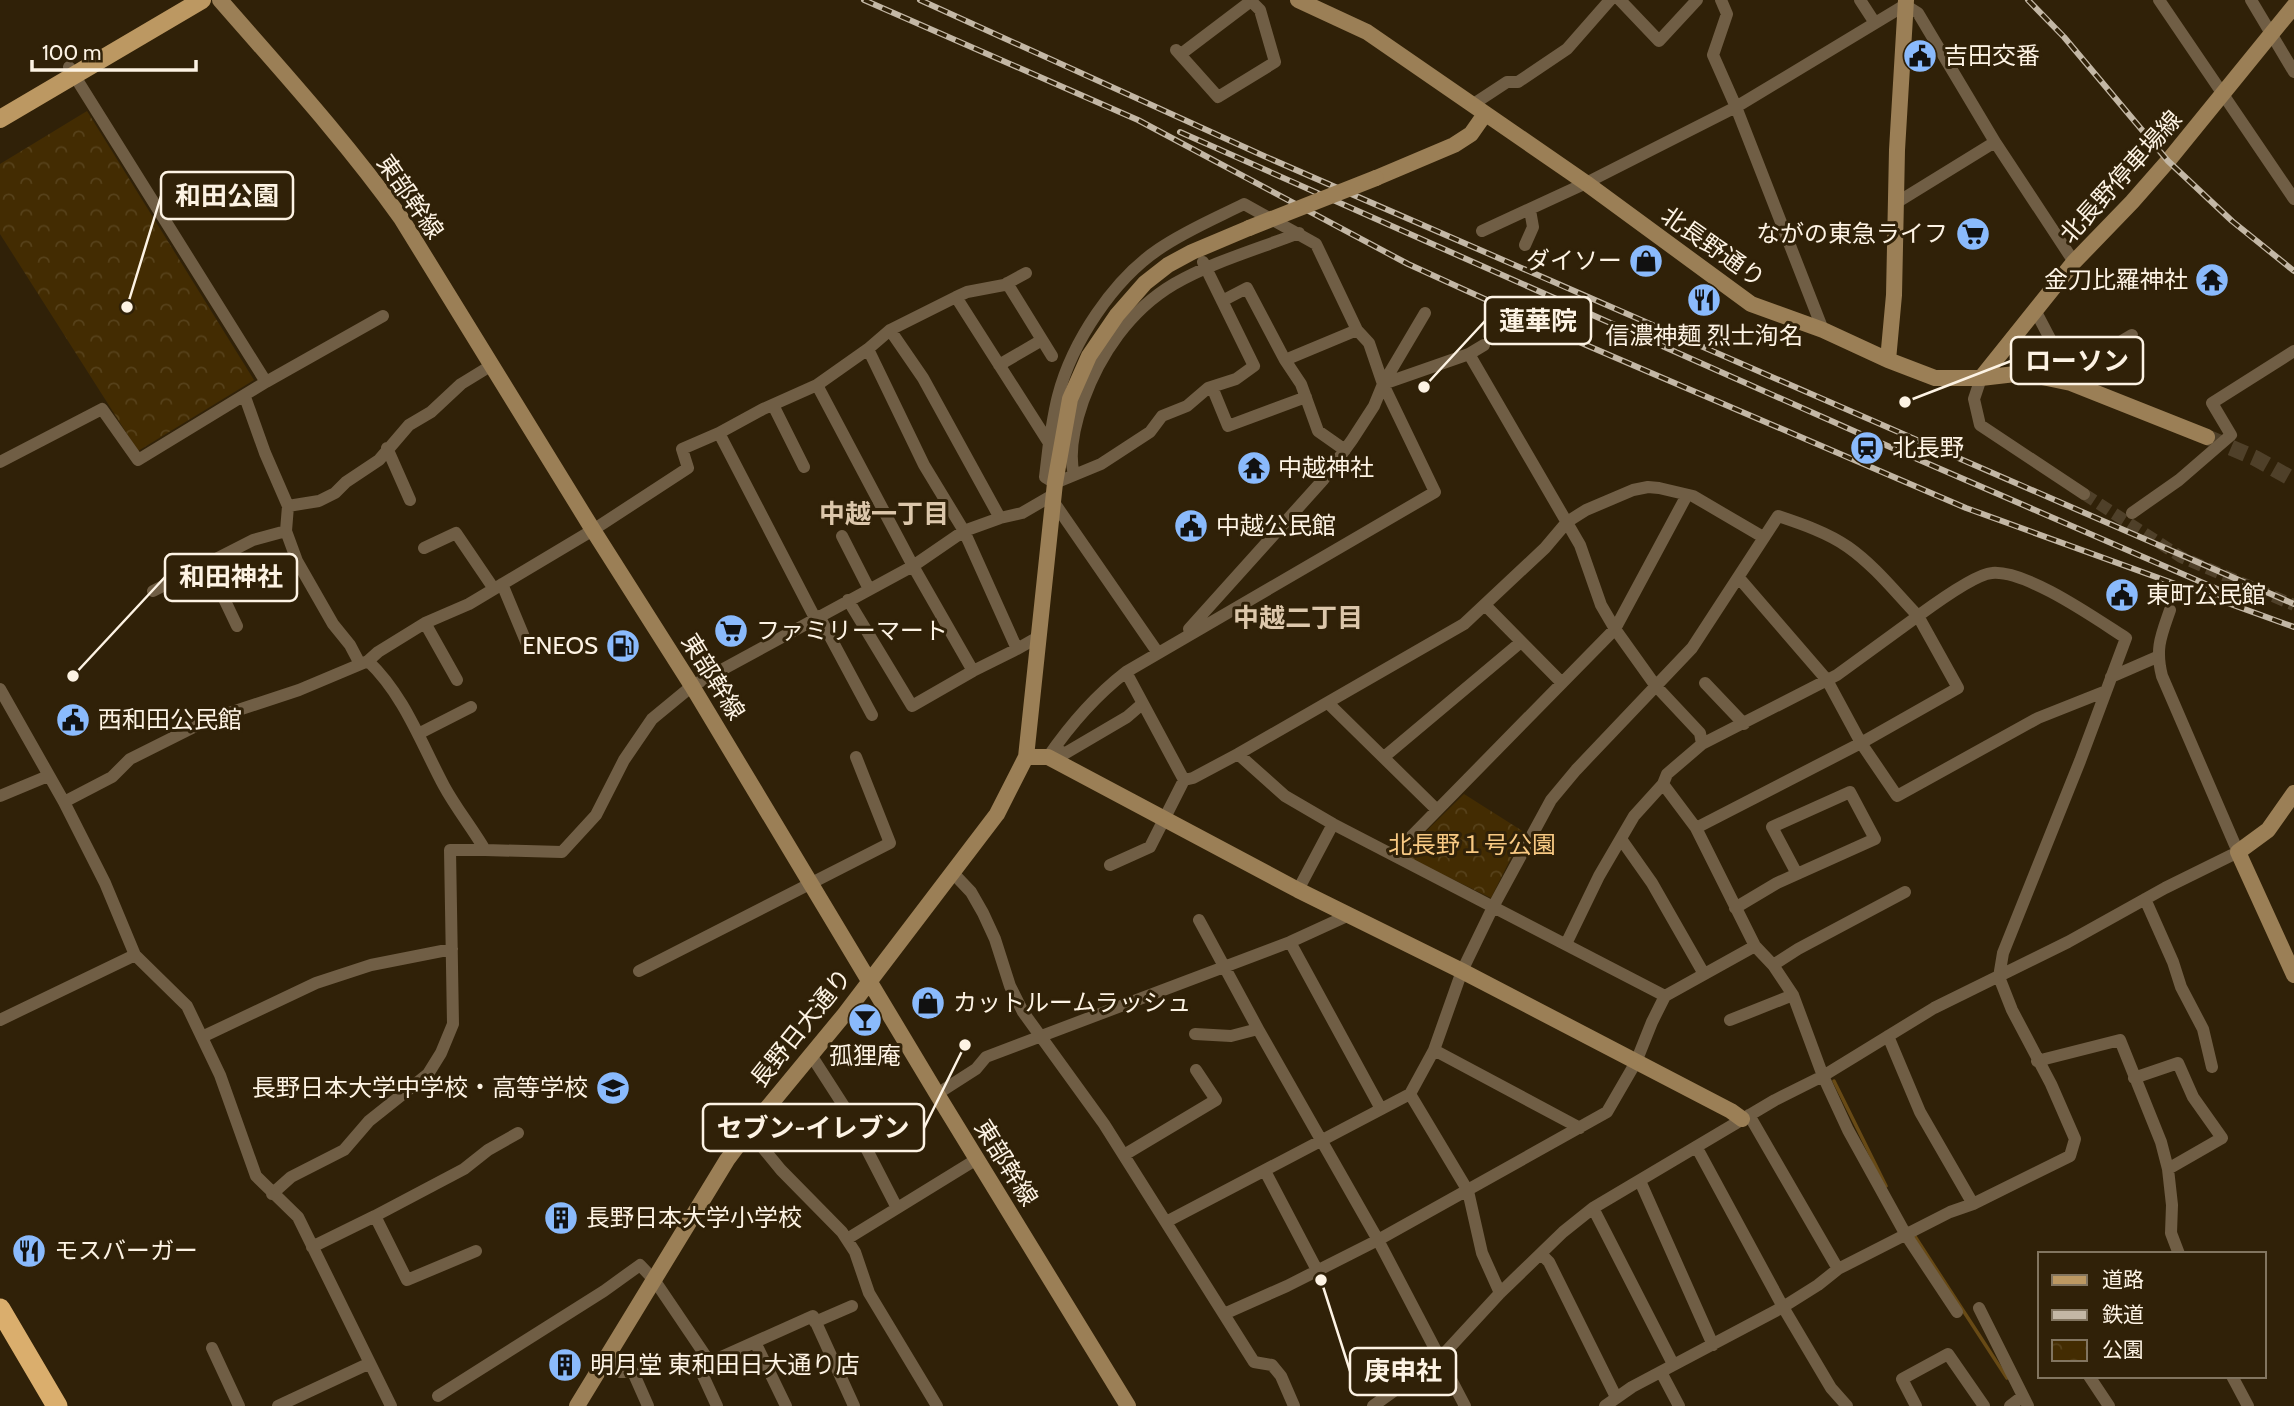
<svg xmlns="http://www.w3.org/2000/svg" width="2294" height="1406" viewBox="0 0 2294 1406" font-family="Cabin,'Noto Sans JP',sans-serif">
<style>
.park{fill:url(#park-crowns)}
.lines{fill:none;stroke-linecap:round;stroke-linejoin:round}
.stream{stroke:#684a15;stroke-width:3.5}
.street-tunnel{stroke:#4f4029;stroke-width:12;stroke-dasharray:12 6;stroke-linecap:butt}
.secondary-tunnel{stroke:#4f4029;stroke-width:16;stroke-dasharray:16 8;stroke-linecap:butt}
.street{stroke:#705e45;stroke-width:12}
.secondary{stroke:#9b7f56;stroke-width:16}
.primary{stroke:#bc9862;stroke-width:18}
.highway{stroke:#daae6d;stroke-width:21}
.rail-casing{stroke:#c3b7a5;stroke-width:6}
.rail{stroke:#302108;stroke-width:3.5;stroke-dasharray:10;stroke-linecap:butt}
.secondary-bridge{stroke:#9b7f56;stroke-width:16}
.labels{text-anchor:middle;stroke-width:6;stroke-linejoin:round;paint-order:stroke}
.poi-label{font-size:24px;fill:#fdf3e4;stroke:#302108;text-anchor:start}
.street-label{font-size:24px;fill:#fdf3e4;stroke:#302108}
.park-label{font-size:24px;fill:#f8c983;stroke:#302108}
.neighbourhood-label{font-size:26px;font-weight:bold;fill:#dcc7ab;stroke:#302108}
.leader{fill:none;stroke:#fdf3e4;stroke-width:2.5}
.callout-dot{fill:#fdf3e4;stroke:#302108;stroke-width:2.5}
.callout{fill:#302108;stroke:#fdf3e4;stroke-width:2.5}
.callout-label{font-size:26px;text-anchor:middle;font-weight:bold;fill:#fdf3e4}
</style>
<defs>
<pattern id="park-crowns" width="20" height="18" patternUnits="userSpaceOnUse" patternTransform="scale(1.75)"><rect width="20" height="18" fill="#432c02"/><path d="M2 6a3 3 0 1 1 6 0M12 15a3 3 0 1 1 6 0" fill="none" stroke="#56411a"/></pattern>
</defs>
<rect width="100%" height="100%" fill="#302108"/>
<path class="park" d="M87,111L254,380L138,451L0,234V164Z
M1464,794L1524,832L1491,898L1407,857V850Z"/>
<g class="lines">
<path class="stream" d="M1834,1081L1886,1186
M1914,1235L2007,1378"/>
<path class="street-tunnel" d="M2084,494L2181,557L2294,605"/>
<path class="secondary-tunnel" d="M2209,438L2255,458L2294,480"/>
<path class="street" d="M1620,0L1659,41L1697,0
M1721,0L1727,14L1713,55L1736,107L1823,330
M1860,0L1875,23
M2159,0L2294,199
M2251,0L2294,72
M1176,50L1218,97L1275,62L1260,10L1250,0
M1181,54L1251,1
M69,67L266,382
M1472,105L1507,82H1518L1567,49L1610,0
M1896,203L1995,142
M1482,231L1586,183L1736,107L1905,5L1918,13L1995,142L2074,262
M1525,245L1533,227L1530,210
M1007,283L1052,356
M956,297L1049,443L1045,477L1055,483L1101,464L1150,432L1162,416L1187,406L1208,388L1236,379L1254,366L1203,262
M1222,301L1247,288L1285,360L1301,384L1318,431L1345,450
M2035,310L2068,373L2132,335
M890,330L923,378L1000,518
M868,349L890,330L956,297L967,292L1004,285L1026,273
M1469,354L1580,545L1601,605L1615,629L1655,685L1700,733L1702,744L1667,774L1663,784L1634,816L1599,876L1566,944
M999,365L1042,340
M1981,378L1974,399L1980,425L2084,494
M1383,384L1469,354L1484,345
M817,385L913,566L973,671L1017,649
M1212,387L1228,426L1306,397
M245,397L265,453L288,506L286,531L297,561L333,624L350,645L360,664
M773,405L804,467
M719,433L815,618
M1049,443C1052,427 1054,411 1058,396C1072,342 1113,280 1159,249C1185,231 1216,218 1244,204L1316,244L1357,330L1285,360
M387,448L410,500
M0,462L102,409L138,460L266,382L383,316
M1074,475C1068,452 1075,424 1083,401C1100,354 1130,310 1174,284C1212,262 1258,249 1299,233
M1053,501L1158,653
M288,506L319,501L335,493L346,482L379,460L409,425L431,412L461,384L492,365
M2132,513L2179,480L2231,435L2212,403L2294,351
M842,536L869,589
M424,548L456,533L494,589
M207,563L237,626
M1739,578L1827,680L1861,743L1897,796L2038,718L2106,691
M502,584L527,644
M153,591L253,540L286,531
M848,600L912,706L973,671
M1485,605L1562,683
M819,616L872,715
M425,623L457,680
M1189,629L1323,480L1352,440L1374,406L1383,384L1425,313
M1126,672L1184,780
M2111,677L2157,657
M1705,683L1744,724
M0,689L64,802L105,883L135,955L187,1006L220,1075L256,1176L298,1217L391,1406
M1328,703L1437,810
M418,734L471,707
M1055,747L1064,754L1127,717L1142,704
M1238,754L1285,796L1333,824L1665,996
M1048,757C1070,725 1095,696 1126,672L1435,492L1383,384L1369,343L1357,330
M1384,757L1521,642
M1663,784L1696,828L1755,946L1773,965L1793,995L1823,1076L1848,1130L1906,1235L1957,1312
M0,796L48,776
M64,802L112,777L130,759L208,720L299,690L368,661L378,652L425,623L469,604L593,530L688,468L682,449L719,433L763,409L817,385L868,349L924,465L964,531L1017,649L1040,636
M1621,839L1652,883L1704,974
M485,850L562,852L596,815L624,760L652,719L692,686L913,566L964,531L1000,518L1022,513L1053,495
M1395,856L1404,844L1615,629L1687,495
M1110,865L1150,847L1184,780L1193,778L1238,754L1464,624L1545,548L1567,522L1586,510L1633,490L1648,487L1659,488L1693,496L1763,537
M953,873L971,892L983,913L995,939L1010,986L1023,1012L1104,1124L1254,1362L1272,1365L1281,1376L1294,1406
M1298,890L1333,824
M2145,899L2173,962L2181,987L2203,1029L2212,1067
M1735,908L1777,883L1875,839L1850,792L1772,827L1797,874
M1199,920L1258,1029L1378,1240L1465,1406
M1290,942L1381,1109
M1773,965L1798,949L1905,892
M639,971L890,843L856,757
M0,1020L135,955
M1730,1020L1793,995
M1195,1034L1231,1036L1258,1029
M1888,1036L1920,1112L1973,1204
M202,1037L316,983L371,965L452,949
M1434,1050L1580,1128
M811,1055L847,1111L897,1208
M2037,1061L2120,1040L2161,1142L2168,1169L2172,1205L2171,1233L2179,1254
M2134,1078L2178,1063L2193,1097L2222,1138L2168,1169
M937,1094L976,1069L986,1057L1290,942L1349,915
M1410,1094L1468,1191L1482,1253L1500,1293
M1749,1115L1838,1269
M749,1131L781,1170L842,1232L855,1252L869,1293L937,1406
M1697,1148L1783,1307L1831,1388L1847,1406
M1124,1155L1216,1100L1196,1070
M1265,1171L1317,1270
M1640,1181L1713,1345
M272,1194L291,1177L344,1150L369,1121L428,1074L441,1053L453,1024L450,850H485C472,828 456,808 444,786C421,743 404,695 368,661
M1593,1208L1673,1364
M1166,1222L1410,1094L1434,1050L1462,971L1493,907L1551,800L1576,770L1692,648L1778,516C1802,524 1828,533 1848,547C1875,566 1896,593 1918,616L1837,675L1702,744
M847,1239L977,1159
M312,1247L375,1216
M476,1251L407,1280L375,1216L464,1169L488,1150L518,1133
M1541,1254L1549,1262L1616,1397
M1979,1308L2028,1406
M1224,1314L1287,1286L1378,1240L1607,1112L1636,1062L1652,1022L1665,996L1755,946
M815,1322L852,1306
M755,1342L786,1406
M212,1348L239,1406
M610,1355L620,1372H633L648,1406
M699,1367L813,1316L854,1406
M1661,1372L1679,1406
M2089,1376L2109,1406
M2232,1376L2248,1406
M438,1396L604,1291L640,1265L655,1281L705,1355L699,1367L717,1406
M278,1406L370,1363
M1373,1406L1440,1358L1500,1293L1563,1232L1593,1208L1775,1100L1823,1076L1934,1008L2068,942L2165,888L2238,852L2162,676C2155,648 2161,636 2170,610
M1605,1406L1632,1387L1783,1307L1818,1285L1838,1269L1950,1212L1973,1204L2070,1156L2075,1139L2051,1084L2012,1010L1999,977L2003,953L2080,761L2126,638C2096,619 2027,570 1992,573C1975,574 1933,605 1918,616L1958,688L1861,743L1696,828
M1916,1406L1902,1379L1948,1354L1984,1406
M2010,1406L2023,1396"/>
<path class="secondary" d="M220,0C282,71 346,141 401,218L593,530L692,686L937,1094L1128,1406
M1298,0L1367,32L1586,183L1751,304L1823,330L1888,360L1935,378H1981L2024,373L2071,383L2207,437
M1376,178L1454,145L1471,134L1485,114
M1888,360L1894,295L1897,150L1906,0
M1981,378L2074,262L2132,202L2168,161L2294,6
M1026,757H1048L1298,890L1462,971L1731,1111L1742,1119
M2294,793L2268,830L2238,852L2294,975
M577,1406L727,1160L754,1124L844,1015L997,814L1026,757L1055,483L1070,399L1089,356L1117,315L1145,283L1168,265L1192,252L1249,228"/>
<path class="primary" d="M0,119L202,0"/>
<path class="highway" d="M0,1309L57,1406"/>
<g class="rail-casing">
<path id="rail" d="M864,0L1138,120L1408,264L1586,345L1966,508L2294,627
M920,0L1264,156L2294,604
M2028,0L2064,37L2168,161L2232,221L2294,271
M1180,132L1908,455L2231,595"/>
</g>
<use href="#rail" class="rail"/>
<path class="secondary-bridge" d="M1249,228L1376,178"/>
</g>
<defs>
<g id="civic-disc" transform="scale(1.75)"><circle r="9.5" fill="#8abafc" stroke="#302108"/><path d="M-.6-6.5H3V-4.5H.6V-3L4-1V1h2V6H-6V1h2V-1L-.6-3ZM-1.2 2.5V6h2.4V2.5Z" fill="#111"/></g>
<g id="supermarket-disc" transform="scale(1.75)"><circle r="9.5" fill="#8abafc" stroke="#302108"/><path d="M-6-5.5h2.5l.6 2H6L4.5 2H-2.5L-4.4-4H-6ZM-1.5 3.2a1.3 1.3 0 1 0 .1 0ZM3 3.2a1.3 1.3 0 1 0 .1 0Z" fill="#111"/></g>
<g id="shop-disc" transform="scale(1.75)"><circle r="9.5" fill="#8abafc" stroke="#302108"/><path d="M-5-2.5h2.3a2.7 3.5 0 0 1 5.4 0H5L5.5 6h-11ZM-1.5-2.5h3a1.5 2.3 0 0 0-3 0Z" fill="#111"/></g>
<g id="temple-disc" transform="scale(1.75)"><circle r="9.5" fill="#8abafc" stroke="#302108"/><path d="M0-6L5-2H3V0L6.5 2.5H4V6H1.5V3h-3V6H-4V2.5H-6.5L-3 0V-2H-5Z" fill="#111"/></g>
<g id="restaurant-disc" transform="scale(1.75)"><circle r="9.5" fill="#8abafc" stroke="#302108"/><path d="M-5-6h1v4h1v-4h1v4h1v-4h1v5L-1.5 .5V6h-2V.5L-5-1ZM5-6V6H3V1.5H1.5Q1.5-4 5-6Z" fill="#111"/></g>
<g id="station-disc" transform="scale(1.75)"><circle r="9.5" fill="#8abafc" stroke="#302108"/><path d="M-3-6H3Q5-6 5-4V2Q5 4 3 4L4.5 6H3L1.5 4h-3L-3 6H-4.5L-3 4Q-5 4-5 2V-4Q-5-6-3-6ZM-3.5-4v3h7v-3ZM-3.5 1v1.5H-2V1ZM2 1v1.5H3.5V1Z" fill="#111"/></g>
<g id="fuel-disc" transform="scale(1.75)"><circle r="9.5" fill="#8abafc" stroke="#302108"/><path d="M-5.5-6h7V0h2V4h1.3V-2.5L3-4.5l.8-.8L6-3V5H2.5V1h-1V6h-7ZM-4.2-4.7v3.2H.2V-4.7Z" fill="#111"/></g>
<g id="bar-disc" transform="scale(1.75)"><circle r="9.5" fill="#8abafc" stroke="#302108"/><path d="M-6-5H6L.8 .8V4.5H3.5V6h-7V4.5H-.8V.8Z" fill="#111"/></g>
<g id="school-disc" transform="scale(1.75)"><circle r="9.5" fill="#8abafc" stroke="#302108"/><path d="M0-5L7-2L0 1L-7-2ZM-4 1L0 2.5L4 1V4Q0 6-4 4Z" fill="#111"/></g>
<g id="building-disc" transform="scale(1.75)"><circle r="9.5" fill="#8abafc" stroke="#302108"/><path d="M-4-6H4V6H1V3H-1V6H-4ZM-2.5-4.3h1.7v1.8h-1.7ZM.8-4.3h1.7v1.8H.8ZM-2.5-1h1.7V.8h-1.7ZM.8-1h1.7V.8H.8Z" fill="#111"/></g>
</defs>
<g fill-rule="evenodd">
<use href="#civic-disc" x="1920" y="56"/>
<use href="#supermarket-disc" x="1973" y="234"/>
<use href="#shop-disc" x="1646" y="261"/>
<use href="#temple-disc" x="2212" y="280"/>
<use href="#restaurant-disc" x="1704" y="300"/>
<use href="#station-disc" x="1867" y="448"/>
<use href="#temple-disc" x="1254" y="468"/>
<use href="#civic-disc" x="1191" y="526"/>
<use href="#civic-disc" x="2122" y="595"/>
<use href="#supermarket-disc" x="731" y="631"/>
<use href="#fuel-disc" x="623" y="646"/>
<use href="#civic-disc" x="73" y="720"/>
<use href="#shop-disc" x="928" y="1003"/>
<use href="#bar-disc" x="865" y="1020"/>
<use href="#school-disc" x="613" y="1088"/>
<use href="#building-disc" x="561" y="1218"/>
<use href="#restaurant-disc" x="29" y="1251"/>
<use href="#building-disc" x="565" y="1365"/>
</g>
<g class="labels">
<g class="poi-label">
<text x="1944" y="64">吉田交番</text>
<text x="1948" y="242" text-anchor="end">ながの東急ライフ</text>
<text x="1622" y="269" text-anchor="end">ダイソー</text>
<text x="2188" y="288" text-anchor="end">金刀比羅神社</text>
<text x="1704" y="344" text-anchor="middle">信濃神麺 烈士洵名</text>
<text x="1892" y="456">北長野</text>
<text x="1278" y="476">中越神社</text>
<text x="1216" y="534">中越公民館</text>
<text x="2146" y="603">東町公民館</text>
<text x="756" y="639">ファミリーマート</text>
<text x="598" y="654" text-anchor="end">ENEOS</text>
<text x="98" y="728">西和田公民館</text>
<text x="953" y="1011">カットルームラッシュ</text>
<text x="865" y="1064" text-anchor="middle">孤狸庵</text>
<text x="588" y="1096" text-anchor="end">長野日本大学中学校・高等学校</text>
<text x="586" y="1226">長野日本大学小学校</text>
<text x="54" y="1259">モスバーガー</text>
<text x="590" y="1373">明月堂 東和田日大通り店</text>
</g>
<g class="street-label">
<text transform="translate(2121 177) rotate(-48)" y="8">北長野停車場線</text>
<text transform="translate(410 197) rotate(55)" y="8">東部幹線</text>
<text transform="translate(1713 247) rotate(35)" y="8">北長野通り</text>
<text transform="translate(713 677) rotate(58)" y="8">東部幹線</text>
<text transform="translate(801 1028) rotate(-51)" y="8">長野日大通り</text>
<text transform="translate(1006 1163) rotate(58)" y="8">東部幹線</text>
</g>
<g class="park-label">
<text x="1472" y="853">北長野１号公園</text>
</g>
<g class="neighbourhood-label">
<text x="884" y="523">中越一丁目</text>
<text x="1298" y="627">中越二丁目</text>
</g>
</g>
<path class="leader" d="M127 307L161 196M1424 387L1485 321M1905 402L2011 361M73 676L165 577M965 1045L924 1128M1321 1280L1350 1371"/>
<g class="callout-dot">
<circle cx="127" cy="307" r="7"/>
<circle cx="1424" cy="387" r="7"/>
<circle cx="1905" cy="402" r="7"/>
<circle cx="73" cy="676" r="7"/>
<circle cx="965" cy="1045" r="7"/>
<circle cx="1321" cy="1280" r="7"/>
</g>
<g class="callout">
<rect x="161" y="172" width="132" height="47" rx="7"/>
<rect x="1485" y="297" width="106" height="47" rx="7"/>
<rect x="2011" y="337" width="132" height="47" rx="7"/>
<rect x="165" y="554" width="132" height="47" rx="7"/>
<rect x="703" y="1104" width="221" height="47" rx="7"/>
<rect x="1350" y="1348" width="106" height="47" rx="7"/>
</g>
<g class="callout-label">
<text x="227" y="205">和田公園</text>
<text x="1538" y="330">蓮華院</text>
<text x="2077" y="370">ローソン</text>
<text x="231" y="586">和田神社</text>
<text x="813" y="1137">セブン-イレブン</text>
<text x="1403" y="1380">庚申社</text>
</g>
<rect x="2038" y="1252" width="228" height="126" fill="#302108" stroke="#827560" stroke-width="2"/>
<rect x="2052" y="1275" width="35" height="10" fill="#bc9862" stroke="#827560" stroke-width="2"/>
<text x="2102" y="1287" font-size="21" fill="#fdf3e4">道路</text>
<rect x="2052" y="1310" width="35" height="10" fill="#c3b7a5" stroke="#827560" stroke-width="2"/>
<text x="2102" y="1322" font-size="21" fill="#fdf3e4">鉄道</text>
<rect x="2052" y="1340" width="35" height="21" fill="url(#park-crowns)" stroke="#827560" stroke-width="2"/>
<text x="2102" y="1357" font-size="21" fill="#fdf3e4">公園</text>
<path d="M32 60v10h164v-10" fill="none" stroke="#fdf3e4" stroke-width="3.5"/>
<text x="42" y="60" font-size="21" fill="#fdf3e4" stroke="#302108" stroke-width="5" paint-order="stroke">100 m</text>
</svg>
